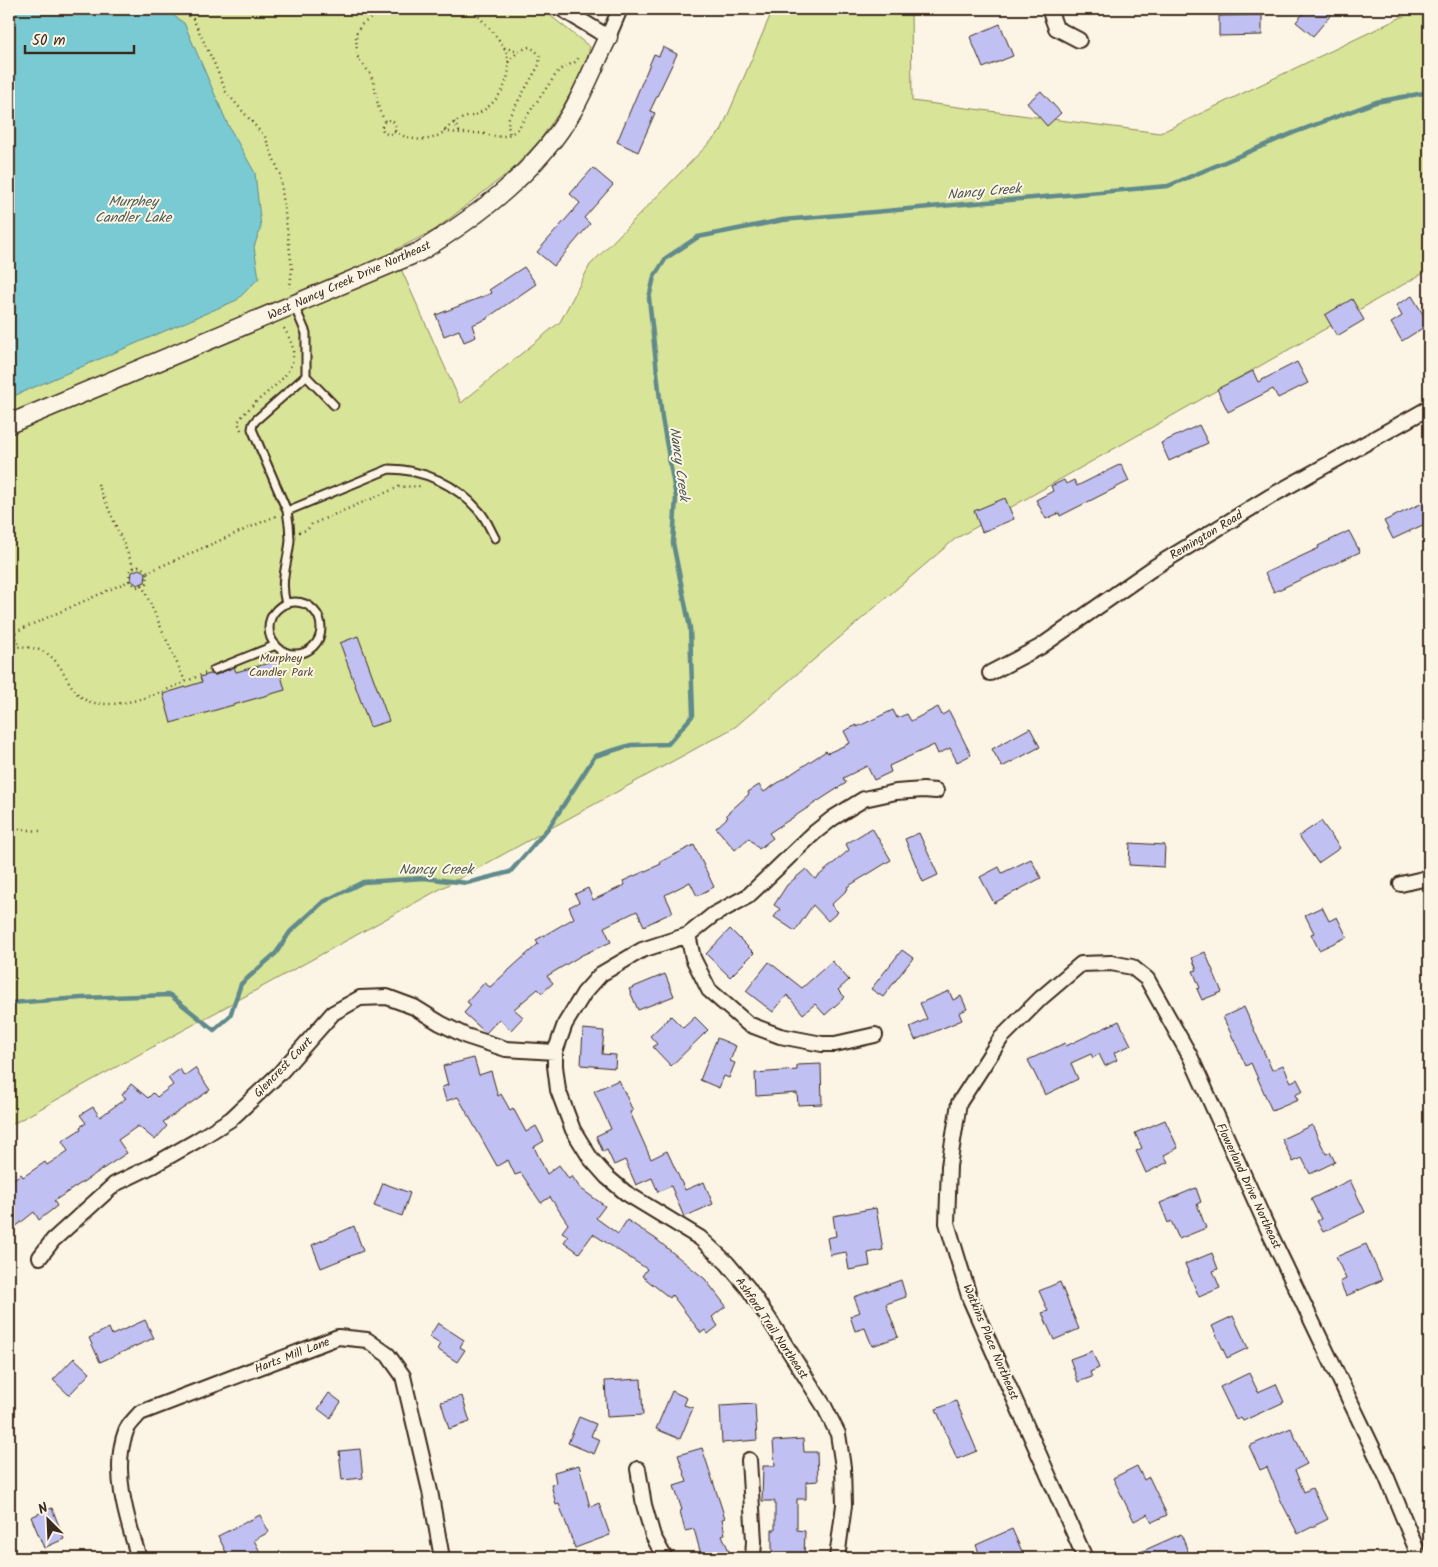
<svg xmlns="http://www.w3.org/2000/svg" width="1438" height="1567" viewBox="0 0 1438 1567" font-family="Kalam,sans-serif">
<style>
.green{fill:#d8e497;stroke:#8a875a}
.water{fill:#7acad3;stroke:#618a8b}
.lines{fill:none;stroke-linecap:round;stroke-linejoin:round}
.stream{stroke:#618a8b;stroke-width:4.5}
.building{fill:#c0c0f2;stroke:#3b2a1e}
.service-casing{stroke:#3b2a1e;stroke-width:11}
.minor-casing{stroke:#3b2a1e;stroke-width:18}
.tertiary-casing{stroke:#3b2a1e;stroke-width:21}
.path{stroke:#3b2a1e;stroke-width:2.5;stroke-dasharray:1 4;stroke-linecap:butt}
.service{stroke:#fcf5e5;stroke-width:7}
.minor{stroke:#fcf5e5;stroke-width:14}
.tertiary{stroke:#fcf5e5;stroke-width:18}
.labels{text-anchor:middle;stroke-width:4;stroke-linejoin:round;paint-order:stroke}
.street-label{font-size:12px;fill:#3b2a1e;stroke:#fcf5e5}
.park-label{font-size:12px;fill:#5a4f36;stroke:#fcf5e5}
.water-label{font-size:14px;font-style:italic;fill:#4e5a54;stroke:#fcf5e5}
</style>
<rect width="100%" height="100%" fill="#fcf5e5"/>
<filter id="ink" filterUnits="userSpaceOnUse"><feTurbulence type="fractalNoise" baseFrequency=".02" numOctaves="2"/><feDisplacementMap in="SourceGraphic" scale="10" xChannelSelector="R" yChannelSelector="G"/><feConvolveMatrix kernelMatrix="1 2 1 2 8 2 1 2 1" color-interpolation-filters="sRGB"/></filter>
<g filter="url(#ink)">
<path class="green" d="M9,9H542L590,47L585,67L561,110L539,141L513,169L435,230L393,251L461,403L560,322L590,265L721,131L773,9H911L912,101L1160,133L1410,13V9H1429V270L955,539L735,727L9,1126Z"/>
<path class="water" d="M9,9H164L184,23L228,125L255,173L261,227L254,247L259,278L237,300L9,398Z"/>
<g class="lines">
<path class="stream" d="M9,1003L82,998L170,995L214,1030L230,1016L241,984L276,953L290,932L323,902L363,882L424,878L467,883L510,872L550,826L595,756L631,745L668,744L693,715L690,628L673,543L676,497L662,418L649,298L654,277L666,258L698,237L783,220L1168,186L1293,133L1376,102L1429,92"/>
</g>
<path class="building" d="M1307,9H1336L1313,36L1296,22Z
M1262,15V35L1219,36V16Z
M1000,24L1013,56L983,68L970,37Z
M663,47L677,54L650,111L655,113L638,152L617,142L654,54L659,56Z
M1041,91L1061,113L1047,126L1027,103Z
M593,168L613,185L584,218L590,224L554,266L537,252L580,203L570,194Z
M524,267L536,284L487,318V319L472,325L476,337L464,342L459,330L444,336L436,315L492,293L489,290Z
M1412,296L1429,324L1402,341L1391,323L1402,316L1396,305Z
M1352,299L1364,320L1337,336L1325,315Z
M1297,362L1308,383L1278,398L1273,389L1228,412L1217,389L1253,371L1258,382Z
M1199,425L1208,443L1169,461L1161,443Z
M1121,464L1129,481L1060,516L1059,513L1046,519L1036,500L1053,491L1051,486L1064,480L1066,484L1074,480L1077,486Z
M1005,498L1014,519L982,532L974,511Z
M1429,500V522L1393,539L1384,521Z
M1349,531L1360,552L1274,592L1265,573L1319,548L1318,546Z
M139,569L146,573L145,582L137,585L131,580L132,572Z
M358,636L389,721L370,727L340,643Z
M277,661L285,690L171,723L163,694L202,682L200,677L210,674L216,675L234,667L236,672Z
M938,707L942,715L949,711L971,755L957,762L950,748L938,754L934,745L889,766L891,772L874,780L867,766L843,778L846,783L769,833L773,838L759,849L749,838L735,850L716,828L728,817L726,815L749,794L748,792L759,785L764,792L826,751L828,753L850,743L844,731L857,725V727L893,710L897,718L907,714L911,721Z
M1030,728L1040,747L1002,767L992,749Z
M1321,821L1340,848L1318,863L1299,836Z
M872,828L891,860L847,887L848,889L831,905L838,912L828,921L813,905L795,931L774,917L780,909L774,905L787,885L806,869L815,879L849,850L846,844Z
M919,833L938,875L923,882L905,839Z
M1130,843L1165,845L1164,867L1129,865Z
M694,845L714,887L697,896L690,882L665,895L673,912L644,926L637,911L604,927L611,942L582,955L547,976L553,983L542,993L538,989L514,1009L523,1017L511,1030L499,1019L486,1033L464,1013L471,1005L467,1002L484,983L490,987L538,944L536,940L574,918L569,907L579,902L575,894L588,888L593,900L625,885L623,881L661,864L660,862Z
M1031,859L1041,878L994,903L980,877L999,867L1002,873Z
M1322,907L1329,921L1337,917L1347,937L1319,950L1311,934L1314,933L1305,915Z
M730,929L754,953L730,977L706,954Z
M902,950L913,958L883,997L871,989Z
M1205,952L1222,992L1202,1000L1197,989L1200,988L1193,971L1197,970L1192,958Z
M832,961L849,980L838,990L845,997L825,1015L815,1004L803,1014L787,995L773,1012L746,991L769,962L802,988Z
M665,974L674,996L638,1010L629,989Z
M949,991L953,1000L961,996L967,1009L959,1013L962,1020L915,1040L910,1027L927,1019L920,1003Z
M1244,1007L1272,1070L1283,1065L1291,1082L1297,1079L1303,1091L1295,1095L1298,1100L1272,1111L1251,1063L1246,1066L1223,1017Z
M671,1016L683,1028L695,1017L708,1030L671,1066L653,1047L657,1044L650,1036Z
M1119,1021L1131,1045L1114,1053L1117,1060L1105,1066L1099,1054L1093,1058L1091,1054L1071,1063L1078,1079L1045,1095L1028,1060L1065,1043L1066,1046Z
M583,1029L604,1031L602,1054L616,1055L615,1068L581,1065Z
M717,1038L736,1046L730,1061L735,1063L729,1078L724,1076L719,1088L700,1080Z
M474,1058L479,1075L491,1071L498,1096L501,1094L510,1110L513,1108L526,1132L536,1126L544,1141L534,1147L547,1174L559,1165L569,1179L572,1176L580,1188L605,1206L596,1218L618,1234L627,1220L656,1239L705,1279L726,1306L712,1317L718,1326L708,1334L705,1330L701,1333L672,1295L670,1298L642,1276L647,1269L593,1234L579,1253L564,1242L568,1236L562,1232L568,1224L550,1197L541,1203L521,1173L515,1175L508,1160L497,1166L458,1097L446,1101L442,1087L448,1085L443,1066Z
M821,1064L822,1104L798,1105L797,1093L756,1096L755,1073L797,1070V1065Z
M195,1068L210,1090L163,1122L167,1126L155,1140L138,1126L118,1140L127,1153L54,1201L57,1206L39,1220L34,1212L9,1232V1182L21,1174L23,1177L45,1162L47,1165L68,1151L62,1141L81,1129L80,1127L86,1123L80,1115L93,1107L100,1117L126,1098L122,1095L131,1084L148,1098L153,1093L157,1097L173,1085L168,1078L180,1069L184,1076Z
M619,1080L633,1111L630,1112L651,1159L667,1151L685,1190L704,1182L713,1204L684,1217L671,1186L658,1192L652,1178L636,1185L625,1160L614,1165L607,1150L603,1152L596,1136L611,1129L594,1091Z
M1165,1120L1178,1148L1164,1155L1168,1162L1146,1173L1136,1151L1142,1148L1135,1133Z
M1312,1125L1326,1154L1330,1152L1335,1162L1310,1174L1302,1158L1293,1162L1282,1139Z
M1350,1180L1365,1212L1323,1232L1317,1221L1321,1219L1311,1199Z
M383,1183L410,1193L402,1216L374,1206Z
M1196,1188L1201,1202L1197,1204L1206,1228L1179,1239L1171,1221L1168,1223L1160,1203Z
M876,1208L883,1250L868,1253L870,1266L849,1270L846,1252L830,1255L827,1238L836,1236L833,1216Z
M354,1226L363,1251L321,1268L312,1245Z
M1366,1244L1382,1280L1346,1296L1340,1282L1346,1279L1336,1257Z
M1212,1253L1218,1269L1213,1271L1220,1288L1199,1297L1185,1264Z
M901,1280L906,1297L886,1304L898,1337L872,1346L865,1328L855,1331L850,1316L860,1312L854,1297Z
M1060,1282L1079,1329L1054,1340L1042,1313L1048,1311L1039,1291Z
M1233,1316L1248,1348L1227,1358L1212,1326Z
M145,1320L154,1338L100,1362L89,1338L109,1328L112,1335Z
M438,1323L464,1340L460,1347L465,1350L457,1362L437,1349L440,1344L429,1337Z
M1092,1351L1099,1368L1090,1372L1092,1377L1078,1382L1070,1359Z
M74,1358L90,1373L69,1395L53,1380Z
M1249,1373L1258,1392L1276,1384L1284,1402L1243,1421L1241,1418L1236,1420L1220,1387Z
M641,1379L643,1415L607,1417L605,1381Z
M672,1391L687,1398L684,1405L693,1408L680,1439L656,1429Z
M329,1393L341,1402L330,1418L318,1409Z
M462,1396L470,1422L449,1429L441,1402Z
M956,1401L977,1451L957,1459L936,1409Z
M755,1404L757,1440L722,1443L720,1406Z
M579,1417L596,1424L591,1436L600,1440L594,1454L568,1443Z
M1291,1428L1307,1464L1295,1470L1304,1492L1312,1488L1328,1519L1298,1534L1282,1503L1267,1467L1260,1470L1249,1446Z
M803,1439L804,1452H817L818,1481L806,1482V1499H797V1530L805,1531L804,1558H772V1530H775V1501H762L763,1466H775L773,1441Z
M702,1448L725,1518L722,1519L725,1534L722,1535L732,1558H702L694,1529L685,1531L680,1511L682,1510L674,1486L687,1482L678,1455Z
M360,1449L363,1478L342,1480L339,1451Z
M579,1465L590,1507L599,1503L610,1535L575,1548L559,1504L556,1505L551,1484L556,1483L554,1472Z
M1137,1466L1144,1480L1149,1477L1167,1515L1152,1522L1148,1514L1134,1521L1113,1478Z
M52,1508L64,1539L44,1548L31,1517Z
M260,1515L269,1532L254,1540L263,1558H229L218,1536Z
M1012,1529L1025,1558H981L976,1545Z
M1181,1534L1189,1554L1185,1556L1186,1558H1127Z"/>
<g class="lines">
<g class="service-casing">
<path id="service" d="M294,305L306,333V376L334,405
M287,511L389,469C423,469 457,485 479,511C486,518 490,529 495,538
M269 628a26 26 0 1 1 52 0a26 26 0 1 1-52 0Z
M286,604C279,579 288,564 290,540C290,530 289,521 287,511L252,429L253,424L256,420L306,376
M214,670L276,645"/>
</g>
<g class="minor-casing">
<path id="minor" d="M562,9L608,37L620,9
M1049,9L1056,28L1079,40
M990,673L1040,647L1156,566L1271,496L1429,408
M1401,884L1423,879L1429,876
M688,935L693,958L709,990L748,1024L780,1036L822,1044H835L875,1035
M40,1257L53,1240L115,1184L152,1166L196,1141L231,1119L280,1073L333,1013L360,998L387,997L414,1007L440,1023L466,1036L506,1049L555,1052
M749,1460L754,1541L753,1558
M638,1469L644,1505L653,1536L665,1558
M139,1558C127,1520 111,1470 126,1431C128,1425 136,1418 140,1413L338,1337L367,1340L388,1355L403,1376L430,1491L442,1558
M837,1558L844,1505L843,1467L838,1434L824,1406L769,1319L748,1288L727,1263L700,1238L626,1193L607,1177L591,1159L573,1130L558,1090L555,1066V1052L565,1024L584,993L601,974L642,950L688,935L713,915L748,896L814,833L833,818L864,799L896,792L923,790L936,791
M1085,1558L970,1299L947,1223L949,1166L959,1103L1001,1038L1041,998L1081,964L1111,963L1132,967L1147,979L1190,1056L1272,1238L1387,1478L1420,1558"/>
</g>
<g class="tertiary-casing">
<path id="tertiary" d="M9,424L419,252C478,216 538,171 573,110C586,87 596,61 608,37"/>
</g>
<path class="path" d="M181,9L193,19L215,65L226,92L265,137L280,174L292,268L290,288
M504,48L519,51L529,47L535,50L540,56L539,65L509,117L508,125L510,135
M508,62L519,51
M382 127a7 7 0 1 1 14 0a7 7 0 1 1-14 0Z
M385,121L379,110L374,85L371,75L357,56L356,34L361,25L377,14L391,9
M454,122L460,133
M444,131C453,133 462,133 471,133C490,132 499,143 517,130L559,70L575,62L580,56
M394,132C409,139 425,144 441,134C447,129 451,124 459,120C464,117 471,117 477,114C500,103 518,72 504,47C497,36 481,19 472,9
M241,430L238,422C260,388 316,375 283,327
M98,484L134,568
M299,532L307,530L312,524L399,487L422,486
M129,581L130,570L139,566L148,572L278,515
M129,581L137,587L147,583L148,572
M142,585L185,681
M9,614L19,646
M15,632L129,581
M9,650C17,646 22,646 31,648C69,653 63,698 95,703C133,709 171,687 206,673
M9,828L40,831"/>
<use href="#service" class="service"/>
<use href="#minor" class="minor"/>
<use href="#tertiary" class="tertiary"/>
</g>
</g>
<g class="labels">
<g class="street-label">
<text transform="translate(349 280) rotate(-24)" y="4">West Nancy Creek Drive Northeast</text>
<text transform="translate(1206 535) rotate(-31)" y="4">Remington Road</text>
<text transform="translate(283 1067) rotate(-46)" y="4">Glencrest Court</text>
<text transform="translate(1249 1186) rotate(65)" y="4">Flowerland Drive Northeast</text>
<text transform="translate(772 1328) rotate(56)" y="4">Ashford Trail Northeast</text>
<text transform="translate(991 1342) rotate(67)" y="4">Watkins Place Northeast</text>
<text transform="translate(292 1355) rotate(-21)" y="4">Harts Mill Lane</text>
</g>
<g class="park-label">
<text x="281" y="662">Murphey<tspan x="281" dy="14">Candler Park</tspan></text>
</g>
<g class="water-label">
<text transform="translate(984 191) rotate(-5)" y="5">Nancy Creek</text>
<text x="133" y="206">Murphey<tspan x="133" dy="16">Candler Lake</tspan></text>
<text transform="translate(680 464) rotate(82)" y="5">Nancy Creek</text>
<text x="436" y="874">Nancy Creek</text>
</g>
</g>
<rect width="1438" height="1567" fill="none" stroke="#fcf5e5" stroke-width="30"/>
<rect x="15" y="15" width="1408" height="1537" fill="none" stroke="#3b2a1e" stroke-width="2" filter="url(#ink)"/>
<g transform="translate(48 1520) rotate(336)" stroke="#fcf5e5" stroke-width="4" paint-order="stroke">
<path d="M0-4L9 19L0 12L-9 19Z" fill="#3b2a1e"/>
<text y="-8" font-size="14" font-weight="bold" text-anchor="middle" fill="#3b2a1e">N</text>
</g>
<path d="M25 45v8h109v-8" fill="none" stroke="#3b2a1e" stroke-width="2.5"/>
<text x="32" y="45" font-size="15" fill="#3b2a1e" stroke="#fcf5e5" stroke-width="4" paint-order="stroke">50 m</text>
</svg>
